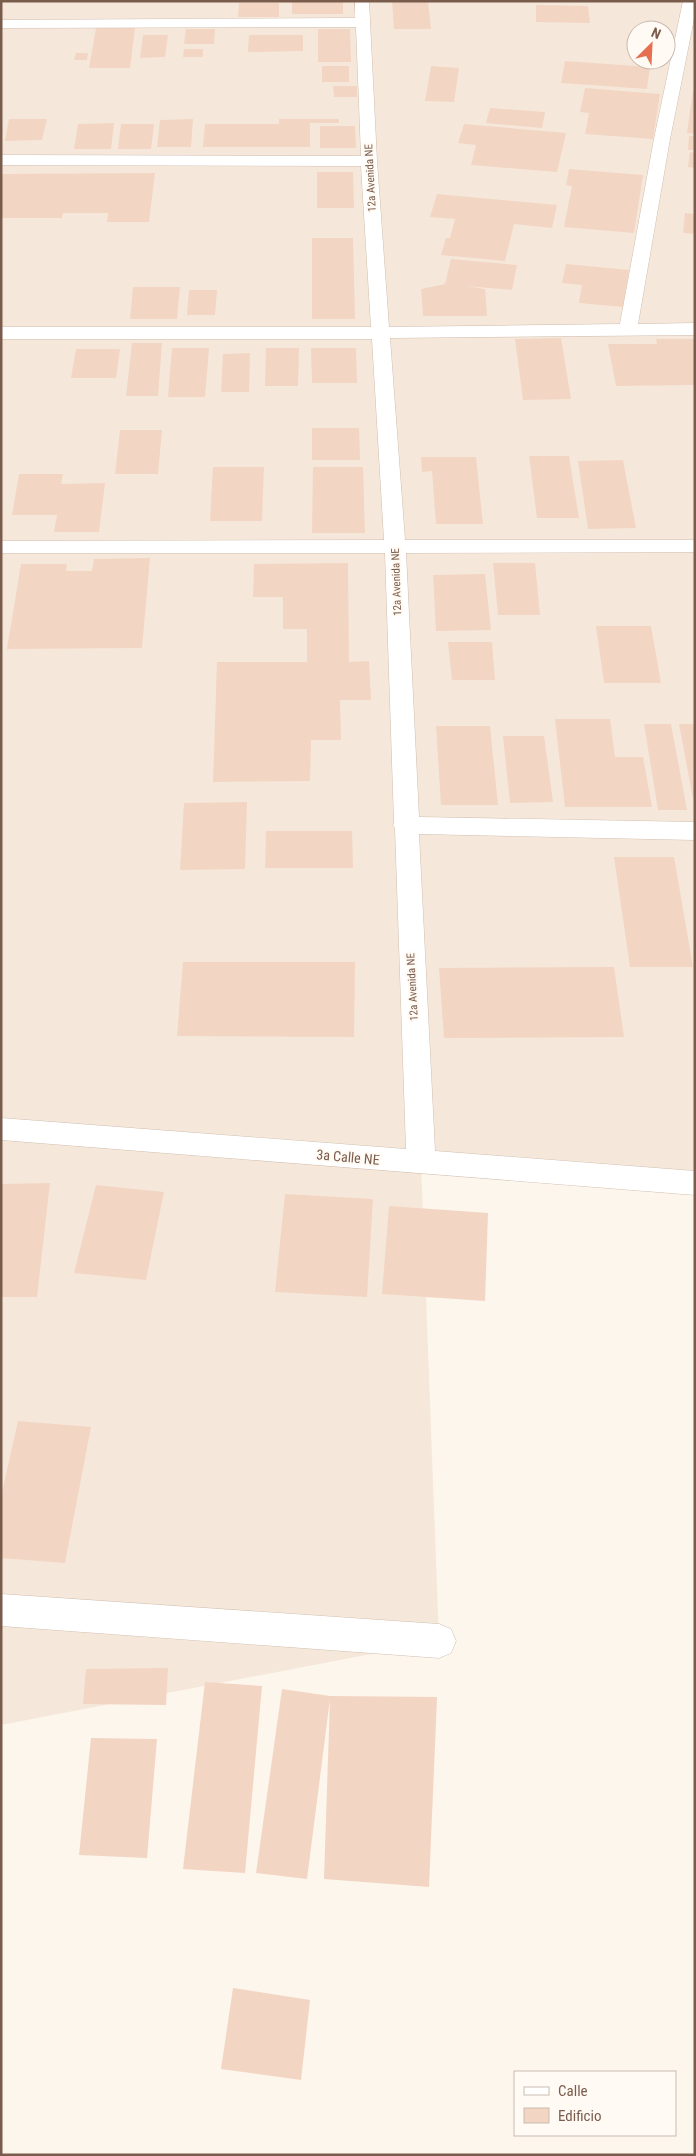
<svg xmlns="http://www.w3.org/2000/svg" width="696" height="2156" viewBox="0 0 696 2156" font-family="'Roboto Condensed',sans-serif">
<style>
.residential{fill:#f5e8da;fill-rule:evenodd}
.building{fill:#f3d5c3}
.lines{fill:none;stroke-linecap:round;stroke-linejoin:round}
.minor-casing{stroke:#d1beb0;stroke-width:1}
.minor{fill:#fff;fill-rule:evenodd}
.labels{text-anchor:middle;stroke-width:4;stroke-linejoin:round;paint-order:stroke}
.far-street-label{font-size:11px;fill:#7a5c4d;stroke:#fffaf3}
.street-label{font-size:14px;fill:#7a5c4d;stroke:#fffaf3}
</style>
<rect width="100%" height="100%" fill="#fdf6ec"/>
<path class="residential" d="M1,1H695V1187L421,1163L439,1641L1,1725ZM636,30H666V60H636Z"/>
<path class="building" d="M292,1H343V14H292Z
M392,1H428L431,29H394Z
M239,3H279V17H238Z
M536,5L588,6L590,23L536,22Z
M96,28H135L130,68H89Z
M186,29H215L214,44H184Z
M318,29H350L351,62H318Z
M143,35H168L165,57L140,58Z
M249,35H303V51L248,52Z
M184,49H203V57H183Z
M76,53H88L87,60H74Z
M565,61L650,67L647,89L561,83Z
M322,66H349V82H322Z
M431,66L459,68L454,102L425,101Z
M333,86H357V97H334Z
M585,88L660,94L653,139L585,134L589,113L580,112Z
M693,90H695V134L687,133Z
M490,108L545,112L542,128L486,123Z
M9,119H47L42,140L5,141Z
M193,119L191,147H157L160,120Z
M279,119H339V123H310V147H203L205,124H279Z
M114,123L111,149H74L78,124Z
M121,124H154L151,149H118Z
M464,124L566,133L557,172L471,165L476,145L458,143Z
M320,126H355L356,148H320Z
M689,136H695V150H688Z
M690,152L695,153V168L688,167Z
M569,169L643,175L634,233L564,227L572,186L566,185Z
M317,172H353L354,208H317Z
M155,173L149,222H107L108,213H63L62,218H1V174Z
M437,194L557,205L552,228L514,224L505,261L441,255L446,238H450L455,219L430,217Z
M685,213L695,214V234L683,233Z
M312,238H353L355,319H312Z
M451,259L517,265L512,290L465,286L485,289L487,316H423L421,289L445,284Z
M566,264L629,270L623,307L579,303L582,285L562,283Z
M133,287H180L177,319H130Z
M189,290H217L215,315H187Z
M561,338L571,399L523,400L515,339Z
M656,339H695V385L616,386L608,344H657Z
M132,343H162L158,396H126Z
M172,348H209L205,397H168Z
M266,348H299L298,386H265Z
M311,348H356L357,383H312Z
M76,349H120L116,378H71Z
M250,353L249,392H221L223,354Z
M312,428H359L360,460H312Z
M120,430H162L158,474H115Z
M529,456H569L579,518H537Z
M421,457H476L483,524H436L432,471L422,472Z
M623,460L636,528L588,529L578,461Z
M213,467H264L262,521H210Z
M313,467H363L365,533H312Z
M19,474H63L61,484L105,483L99,532H54L57,515H12Z
M150,558L142,648L7,649L21,564H67L66,571H92L94,559Z
M348,563L349,662L369,661L371,700H340L341,740H311L310,781L213,782L217,662H307V629H283V597H253L254,564Z
M493,563H535L540,615H498Z
M485,574L491,630L436,631L433,575Z
M596,626H651L661,683H604Z
M448,642H492L495,680H452Z
M555,719H610L615,757H643L652,807H565Z
M644,724H671L687,810H658Z
M679,724H695V799H693Z
M436,726H490L498,805H441Z
M503,736H544L553,802L510,803Z
M247,802L245,869L180,870L184,803Z
M266,831H352L353,868H265Z
M614,857H674L693,967H630Z
M183,962H355L354,1037L177,1036Z
M614,967L624,1037L444,1038L439,968Z
M50,1183L37,1297H1V1184Z
M96,1185L164,1192L146,1280L74,1273Z
M285,1194L373,1199L367,1297L275,1292Z
M389,1206L488,1213L485,1301L382,1294Z
M18,1421L91,1427L65,1563L1,1558V1497Z
M168,1668L166,1705L83,1704L86,1669Z
M205,1682L262,1686L245,1873L183,1869Z
M282,1689L330,1696L437,1697L429,1887L324,1879L330,1699L307,1879L256,1873Z
M91,1738L157,1739L147,1858L79,1855Z
M233,1988L310,2000L301,2080L221,2069Z"/>
<g class="lines">
<g class="minor-casing">
<path id="minor" d="M355,1H369L377,161L389,327L620,324L654,139L683,1H695V14L670,139L638,324L695,323V335L390,338L405,540H695V552L406,553L419,817L695,822V840L419,834L435,1151L695,1171V1195L1,1140V1118L406,1149L395,828L393,825L394,822L385,553H1V541L384,540L372,339H1V327H371L361,166L1,165V155L361,156L356,27L1,28V20L355,18Z
M1,1594L439,1624L451,1629L456,1641L451,1653L439,1658L1,1626Z"/>
</g>
<use href="#minor" class="minor"/>
</g>
<g class="labels">
<g class="far-street-label">
<text transform="translate(370 178) rotate(-93)" y="4">12a Avenida NE</text>
<text transform="translate(396 582) rotate(-92)" y="4">12a Avenida NE</text>
<text transform="translate(412 987) rotate(-93)" y="4">12a Avenida NE</text>
</g>
<g class="street-label">
<text transform="translate(348 1157) rotate(5)" y="5">3a Calle NE</text>
</g>
</g>
<rect width="696" height="2156" fill="none" stroke="#7a5c4d" stroke-width="5"/>
<rect x="514" y="2071" width="162" height="65" fill="#fffaf3" stroke="#cabbb1"/>
<rect x="524" y="2087" width="25" height="8" fill="#ffffff" stroke="#cabbb1"/>
<text x="558" y="2096" font-size="15" fill="#7a5c4d">Calle</text>
<rect x="524" y="2108" width="25" height="15" fill="#f3d5c3" stroke="#cabbb1"/>
<text x="558" y="2121" font-size="15" fill="#7a5c4d">Edificio</text>
<g transform="translate(651 45) rotate(24)"><circle r="24" fill="#fffaf3" stroke="#cabbb1"/>
<path d="M0-4L9 19L0 12L-9 19Z" fill="#e76f51"/>
<text y="-8" font-size="14" font-weight="bold" text-anchor="middle" fill="#7a5c4d">N</text>
</g>
</svg>
